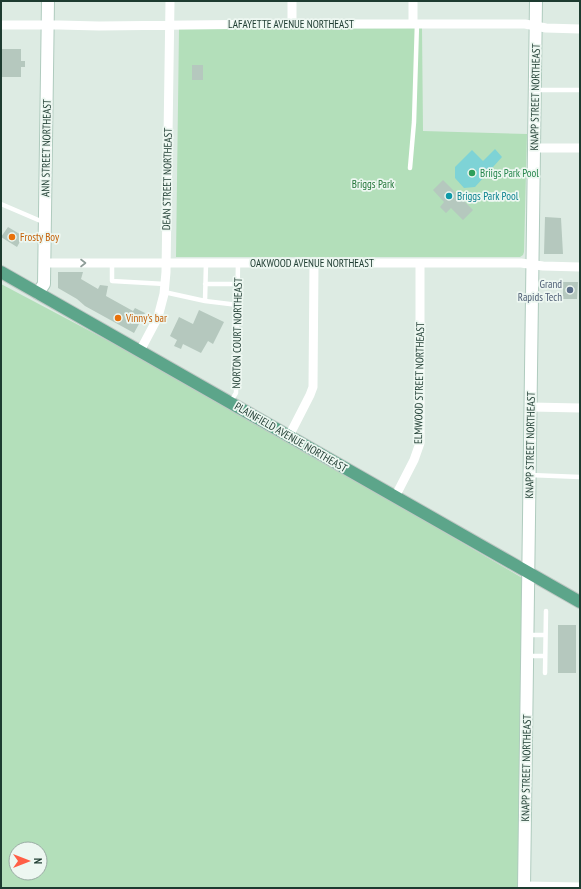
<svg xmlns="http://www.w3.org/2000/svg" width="581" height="889" viewBox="0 0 581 889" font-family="'PT Sans Narrow',sans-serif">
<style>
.green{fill:#b3dfba;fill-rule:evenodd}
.water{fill:#7ed3d6}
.building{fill:#b5c8be}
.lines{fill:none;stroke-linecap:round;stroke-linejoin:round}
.secondary-casing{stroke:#afcbbe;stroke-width:14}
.primary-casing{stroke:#c0c8c5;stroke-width:14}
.lane{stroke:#fff;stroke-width:4.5}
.street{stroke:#fff;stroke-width:9}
.secondary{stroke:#fff;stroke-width:12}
.primary{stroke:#5ca58a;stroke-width:12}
.oneway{stroke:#8e9d98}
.leisure-dot{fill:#2e9e5b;stroke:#edf7f1;stroke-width:1.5}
.culture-dot{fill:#0f9aa8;stroke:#edf7f1;stroke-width:1.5}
.food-dot{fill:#e8710a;stroke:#edf7f1;stroke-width:1.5}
.service-dot{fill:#5c6f8a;stroke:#edf7f1;stroke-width:1.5}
.labels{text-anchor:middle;stroke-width:3.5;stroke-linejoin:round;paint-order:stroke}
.street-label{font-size:11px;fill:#1d3b30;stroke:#edf7f1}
.leisure-label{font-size:11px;fill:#27864d;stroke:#edf7f1;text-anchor:start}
.park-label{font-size:11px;fill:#24763a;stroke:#edf7f1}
.culture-label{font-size:11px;fill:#0d838f;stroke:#edf7f1;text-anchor:start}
.food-label{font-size:11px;fill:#c56008;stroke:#edf7f1;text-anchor:start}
.service-label{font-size:11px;fill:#4e5e75;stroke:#edf7f1;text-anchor:end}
</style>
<rect width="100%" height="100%" fill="#ddebe3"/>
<path class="green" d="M422,28L423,131L527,134L524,252L523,255L520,257H176L179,29Z
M1,284L207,393L524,579L520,888H1ZM16,849H40V873H16Z"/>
<path class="water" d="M495,149L502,157L475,187L464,188L455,178V167L472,150L483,161Z"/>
<path class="building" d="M1,49H21V61H25V67H21V77H1Z
M192,65H203V80H192Z
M443,180L473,210L463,220L451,208L446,213L440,207L444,202L433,190Z
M545,217L561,218L563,254H544Z
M8,227L23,236L17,247L1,237Z
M58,272H83L81,279L98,289L100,285L108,286L106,296L133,311L135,308L145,313L134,333L85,306L77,299L58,288Z
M563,282H578L577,299H563Z
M199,310L224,322L213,344L208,341L201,353L183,344L181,349L174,346L177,340L170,336L179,317L193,324Z
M558,625H576V673H558Z"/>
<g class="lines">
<g class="secondary-casing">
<path id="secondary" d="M38,293L44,284L48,1
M524,888L536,1"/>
</g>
<g class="primary-casing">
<path id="primary" d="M1,272L580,602"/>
</g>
<path class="lane" d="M536,90H580
M410,168L414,122L417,23
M1,204L43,222
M112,263V281L165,284
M205,284H238
M164,292L205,301L238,305
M205,301L206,263
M231,401L236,393L238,262
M530,475L580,477
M529,635H545
M529,656H545
M545,673L546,611"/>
<path class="street" d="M413,23V1
M292,24V1
M1,25H59L99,26L292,24H525L546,28L580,29
M534,148H580
M44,263H521L543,266L580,267
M140,351L158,317L164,294L166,272L170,1
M531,407L580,408
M289,436L310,395L313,387L314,263
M395,497L414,460L420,443V263
M524,886L580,887"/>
<use href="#secondary" class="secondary"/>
<use href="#primary" class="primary"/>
</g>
<defs><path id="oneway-chevron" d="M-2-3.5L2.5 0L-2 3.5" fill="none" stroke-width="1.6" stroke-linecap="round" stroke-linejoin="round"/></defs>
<use class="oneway" href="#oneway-chevron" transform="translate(83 263)"/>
<circle class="leisure-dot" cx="472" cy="173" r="4"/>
<circle class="culture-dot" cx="449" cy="196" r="4"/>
<g class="food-dot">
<circle cx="12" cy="237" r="4"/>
<circle cx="118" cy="318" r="4"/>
</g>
<circle class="service-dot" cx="570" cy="290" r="4"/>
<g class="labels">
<g class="street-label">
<text x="291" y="28">LAFAYETTE AVENUE NORTHEAST</text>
<text transform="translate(535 97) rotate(-89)" y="4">KNAPP STREET NORTHEAST</text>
<text transform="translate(46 148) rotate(-89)" y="4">ANN STREET NORTHEAST</text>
<text transform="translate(167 179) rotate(-89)" y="4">DEAN STREET NORTHEAST</text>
<text x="312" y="267">OAKWOOD AVENUE NORTHEAST</text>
<text transform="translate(237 333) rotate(-89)" y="4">NORTON COURT NORTHEAST</text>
<text transform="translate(419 383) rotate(-89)" y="4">ELMWOOD STREET NORTHEAST</text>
<text transform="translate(291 437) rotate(30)" y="4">PLAINFIELD AVENUE NORTHEAST</text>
<text transform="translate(530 445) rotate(-89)" y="4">KNAPP STREET NORTHEAST</text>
<text transform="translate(526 768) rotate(-89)" y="4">KNAPP STREET NORTHEAST</text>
</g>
<g class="leisure-label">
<text x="480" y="177">Briigs Park Pool</text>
</g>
<g class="park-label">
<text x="373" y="188">Briggs Park</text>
</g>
<g class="culture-label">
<text x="457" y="200">Briggs Park Pool</text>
</g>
<g class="food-label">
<text x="20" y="241">Frosty Boy</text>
<text x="126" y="322">Vinny's bar</text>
</g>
<g class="service-label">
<text x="562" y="288">Grand<tspan x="562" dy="13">Rapids Tech</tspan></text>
</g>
</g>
<rect width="581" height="889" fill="none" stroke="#1d3b30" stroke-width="4"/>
<g transform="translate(28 861) rotate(90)"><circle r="19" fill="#edf7f1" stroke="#9aaca4"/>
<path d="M0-3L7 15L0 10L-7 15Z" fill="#ff5f46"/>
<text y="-6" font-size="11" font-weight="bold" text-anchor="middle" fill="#1d3b30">N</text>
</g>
</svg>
